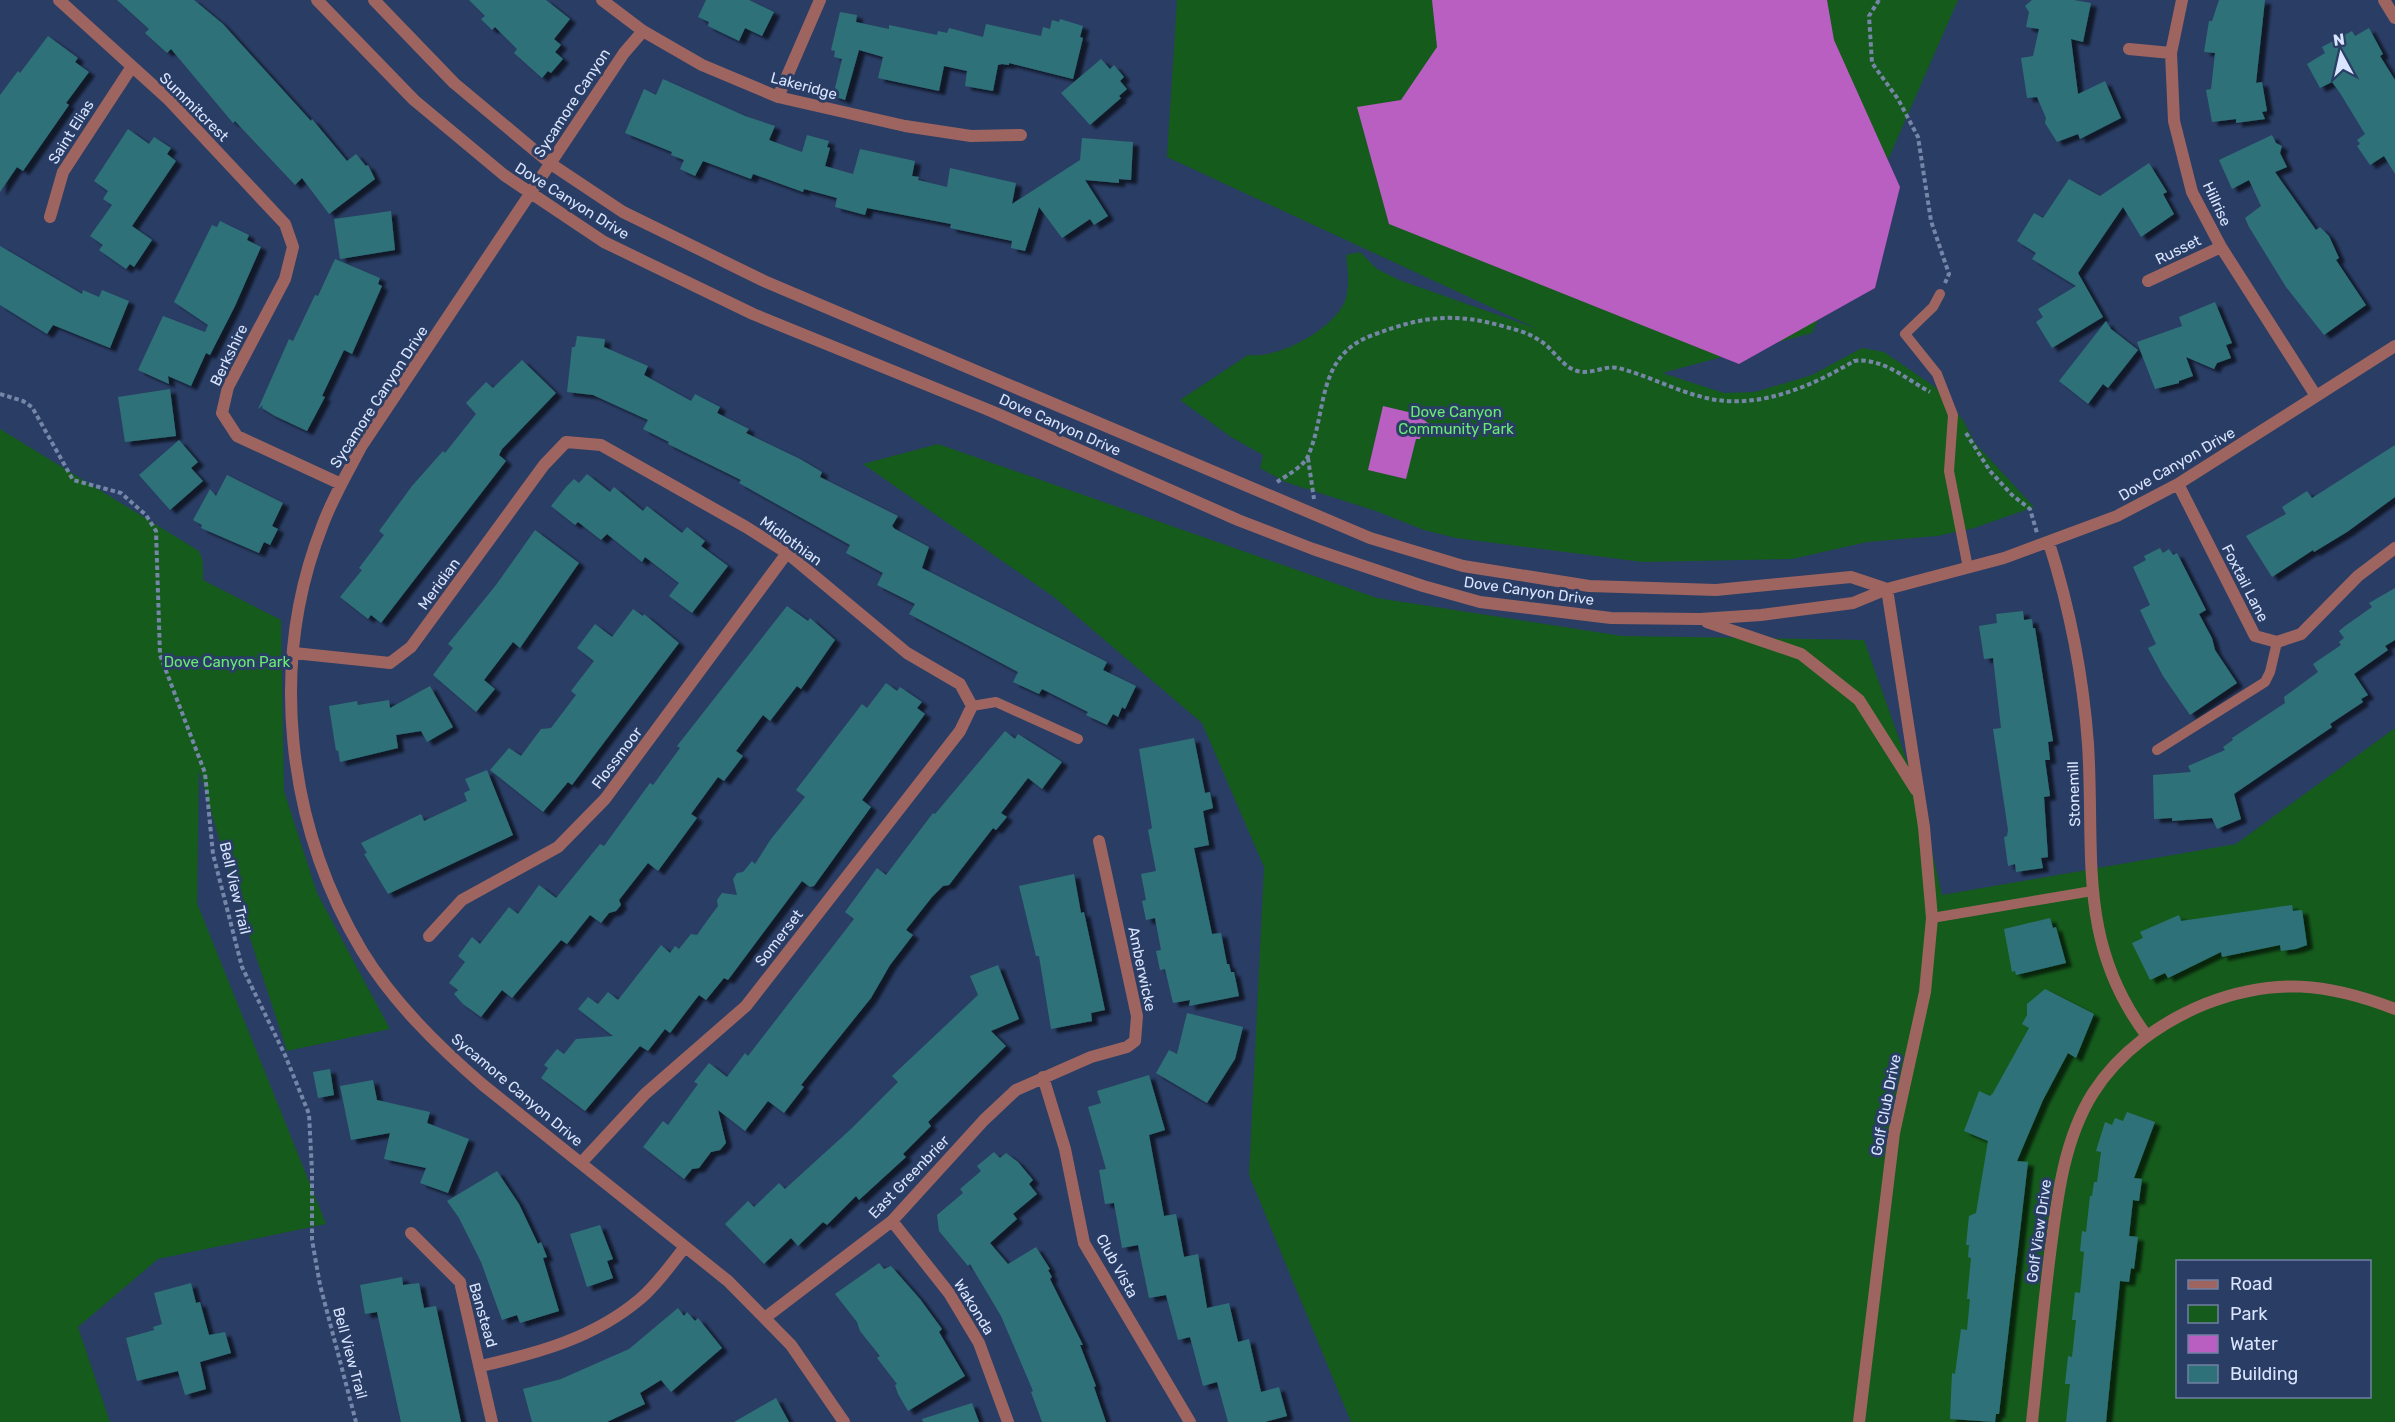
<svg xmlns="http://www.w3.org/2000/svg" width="2395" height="1422" viewBox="0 0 2395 1422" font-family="Rubik,sans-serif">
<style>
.green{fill:#155b1c;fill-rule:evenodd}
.water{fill:#b95fc1}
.building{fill:#2f7178;filter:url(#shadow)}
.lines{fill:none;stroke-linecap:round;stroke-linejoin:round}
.path{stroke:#7686a8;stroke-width:4;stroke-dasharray:4.5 3;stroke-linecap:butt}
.lane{stroke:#9e6560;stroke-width:10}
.street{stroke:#9e6560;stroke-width:12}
.labels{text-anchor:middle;stroke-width:6;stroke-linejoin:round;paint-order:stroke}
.street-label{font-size:15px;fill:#d9e5ff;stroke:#2a3d65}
.park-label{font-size:15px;fill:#6aeb71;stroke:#2a3d65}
</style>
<defs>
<filter id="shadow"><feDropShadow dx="6" dy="4" stdDeviation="1.5" flood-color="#0009"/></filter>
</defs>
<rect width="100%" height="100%" fill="#2a3d65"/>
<path class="green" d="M1177,0H1958L1812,333L1662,373L1724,393L1755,392L1812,375L1862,348L1884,352L1935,387L1963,420L1975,443L2034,507L1974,528L1937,536L1867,542L1792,559L1643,562L1456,538L1424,530L1376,511L1285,482L1260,468L1263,455L1231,437L1180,400L1248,355C1278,359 1333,330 1345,301C1350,286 1348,271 1346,255L1360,252L1377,269L1399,280L1538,329L1167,157Z
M0,429L199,551L203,562V580L281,620L284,791L317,893L390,1029L287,1051L232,883L199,770L197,903L326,1224L158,1259L78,1327L110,1422H0Z
M938,444L1377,598L1622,636L1864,640L1919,795L1942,895L2236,844L2395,728V1422H1351L1249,1175L1264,867L1202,723L1054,597L863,464ZM2178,1262H2370V1396H2178Z"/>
<path class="water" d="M1432,0H1827L1834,40L1900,187L1875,288L1739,364L1389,224L1357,107L1401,100L1437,47Z
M1383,406L1425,416L1424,420L1432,426L1430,432L1421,435L1420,439H1416L1406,479L1368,470Z"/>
<path class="building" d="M117,0H194L223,24L311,121L312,119L347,161L356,154L366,166L368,165L375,179L329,214L302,178L295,185L235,121L233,123L171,49L167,53L145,33L149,29Z
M469,0H546L570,19L554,39L561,45L555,52L563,59L551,73L548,71L542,78L514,53L517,49L495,27L492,30L481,19L485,16Z
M706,0H749L774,12L762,36L745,28L739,41L708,26L709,22L698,17Z
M2032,0H2074L2091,3L2083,42L2071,39L2078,94L2105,81L2121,118L2080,139L2078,134L2057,142L2045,123L2046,118L2037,97L2027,98L2021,58L2033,56L2039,29L2026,27L2029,12L2025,6Z
M2219,0H2265L2256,83L2262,82L2267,111L2262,112L2265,119L2236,123V119L2212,122L2206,90L2211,89L2215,53L2204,52L2209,21H2212Z
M840,12L857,15L856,22L889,29V25L937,35L938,31L947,33L949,28L983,37L986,24L1041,36L1043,27L1050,29L1052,20L1059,22L1060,19L1083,26L1080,37L1083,38L1073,79L1009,63V65L1002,64L998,65L993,91L965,86L967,71L944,66L939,91L878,78L883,57L859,50L845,100L833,96L842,59L834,57L835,51L831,50Z
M2369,28L2383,54L2380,56L2395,80V174L2384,156L2370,165L2357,146L2360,144L2357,140L2365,134L2340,93L2332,82L2320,88L2307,64L2325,53L2322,47L2352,31L2355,36Z
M48,36L78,58L75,62L89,72L66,103L69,105L23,171L17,167L0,192V95L18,71L20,73Z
M1101,59L1110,69L1114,65L1124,77L1120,81L1127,89L1119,96L1121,98L1090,125L1061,93Z
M663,79L745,116L775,126L769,140L802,152L807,135L829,141L827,147L830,148L825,166L853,174L860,149L915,161L912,176L919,177L918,180L947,187L950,168L1016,183L1012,204L1080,160L1082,138L1133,142L1131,180L1119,179V183L1085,180L1108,216L1094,225L1090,219L1062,238L1039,207L1025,251L1011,248L1012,241L950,228L951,224L867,208L865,215L835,207L837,198L804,189L803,192L753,174L751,179L703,161L695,176L680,169L684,160L671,155L672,152L625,133L644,89L656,95Z
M128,129L149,144L154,137L171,148L167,154L176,161L132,226L152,240L134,267L130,264L126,269L99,250L103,245L90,236L112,205L103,199L108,191L94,181Z
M2272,135L2276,143L2282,146L2280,153L2287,167L2275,172L2316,230L2320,227L2329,236L2339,258L2336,260L2366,305L2324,335L2286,287L2249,227L2245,218L2261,206L2249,180L2232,189L2219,160Z
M2149,163L2167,192L2163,194L2174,214L2141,237L2123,207L2078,273L2103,317L2052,348L2036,322L2043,317L2038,309L2076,286L2032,259L2036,253L2017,241L2034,213L2043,218L2069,179L2100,196Z
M391,211L395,250L340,259L334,219Z
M220,221L249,235L247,240L261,247L235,306L210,355L206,353L191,386L168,376L169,384L138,370L163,316L205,332L208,325L174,302L212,225L217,227Z
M0,246L82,294L83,290L99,297L102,290L129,301L110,348L53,325L47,334L0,305Z
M335,259L380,278L378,284L382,286L352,354L344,350L322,396L325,397L307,431L275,416L262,408L263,405L258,409L289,339L293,341L315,295L318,296Z
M2215,302L2232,343L2226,345L2231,358L2217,363L2214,369L2186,357L2193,376L2179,381V383L2155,389L2137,342L2182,326L2179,317Z
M2106,321L2111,329L2138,350L2108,388L2103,384L2088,404L2059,381Z
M577,336L605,339L604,347L648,366L644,375L691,401L695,394L720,407L717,413L749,429L746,433L800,459L822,472L820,477L898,516L892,526L895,529L929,547L922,568L1107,662L1103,670L1136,686L1125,709L1122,707L1118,717L1113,714L1107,725L1086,715L1088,712L1042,689L1039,694L1013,682L1018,672L909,614L915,604L877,585L883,573L846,553L850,545L739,483L741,480L668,444L669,442L643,429L648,420L593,395L567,392L572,347H575Z
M522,360L556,393L502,449L499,455L506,461L381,623L371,615L368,619L340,597L362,570L359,568L384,535L379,531L412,486L443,451L445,453L476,414L466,403L486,382L493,388Z
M170,389L176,436L125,442L118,397Z
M179,440L198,462L191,468L203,481L170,510L139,475Z
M2395,445V497L2347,532L2314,552L2313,550L2272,577L2246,536L2286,514L2282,507L2307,491L2312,498Z
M587,474L610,492L614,487L643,511L647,506L682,533L687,527L705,541L701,546L728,566L692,613L669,596L679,583L645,557L642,562L607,534L601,540L578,522L575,525L551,506L566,487L574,479L579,483Z
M227,475L283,503L272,526L278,529L270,545L264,542L259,553L201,528L202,525L193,520L210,489L216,496Z
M535,530L579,563L520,648L513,642L484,680L495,689L476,712L433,675L453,648L448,644L496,585Z
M2160,548L2163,553L2169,549L2173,555L2177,553L2206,610L2199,614L2212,638L2215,650L2237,683L2190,715L2163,676L2148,648L2156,644L2140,610L2150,605L2133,567L2146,560L2144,556Z
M2395,588V640L2385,646L2388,650L2354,674L2368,695L2361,699L2363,702L2330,724L2332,727L2234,794L2241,819L2217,829L2212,818L2172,821V818L2154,819L2153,775L2191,772L2188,766L2225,750L2223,747L2233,740L2232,738L2285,703L2284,697L2318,672L2313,664L2341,645L2339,642L2344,638L2339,631L2345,626L2372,607L2369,603Z
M787,606L808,621L810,618L835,640L801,689L797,686L770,721L763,715L736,751L743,756L724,781L718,777L691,814L697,818L658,871L648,863L619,900L621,905L616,911L609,913L601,923L590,915L567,944L561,940L512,998L502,990L481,1017L463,1004L454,994L458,990L449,983L465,962L458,956L472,937L480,944L509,907L518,914L539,885L556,898L600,844L604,846L650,783L653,785L680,748L677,746Z
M633,609L643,616L644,614L679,643L572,785L568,782L543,812L490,770L509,748L521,756L541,729L551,728L576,695L571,691L594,661L577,648L595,624L612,637Z
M2023,611L2024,620L2032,619L2033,628H2035L2053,741L2048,742L2050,760H2045L2050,796L2044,797L2048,857L2041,858L2043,868L2016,872L2015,864L2008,866L2004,837L2007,836L2008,830L1993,729L2001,728L1993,658L1984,659L1979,626L1997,623L1996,614Z
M886,683L897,691L900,687L922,702L917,708L925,714L862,800L871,807L814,886L810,887L802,881L728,980L724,978L706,1000L699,995L670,1033L665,1029L648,1051L640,1046L585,1111L541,1078L548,1068L544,1065L557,1049L564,1054L576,1039L613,1036L578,1009L588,997L598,1004L608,992L618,1000L661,945L670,953L675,946L679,949L691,934L697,935L704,925L718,906L717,900L722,893L737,895L733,879L737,873L743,872L752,861L755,864L771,839L805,797L796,790L862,704L867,708Z
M430,686L453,727L427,742L421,731L396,735L398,748L340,762L338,750L336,751L329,706L357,701L358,705L389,700L390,708Z
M1005,731L1015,739L1018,734L1062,762L1042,789L1028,778L1001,813L1007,817L996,830L993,828L949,885L943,886L932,897L906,930L913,935L890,965L871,998L801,1085L804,1087L784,1113L768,1101L745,1131L718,1110L726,1143L720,1150L711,1152L699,1168L692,1169L684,1179L643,1147L663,1121L668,1125L698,1084L694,1082L709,1063L727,1077L745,1053L748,1056L854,919L845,912L877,868L886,875L933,813L935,814Z
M1194,738L1205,793L1210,792L1213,808L1203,811L1209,845L1194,848L1212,934L1221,933L1227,964H1229L1231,972H1234L1239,996L1189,1006L1190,1000L1173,1003L1165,969L1160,970L1156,951L1161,950L1155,918L1146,920L1142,901L1146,900L1141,874L1156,871L1148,830L1152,828L1139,749Z
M487,770L513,835L388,894L364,854L367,853L361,843L421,814L424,821L467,801L464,793L470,790L465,779Z
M1074,874L1081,913L1084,912L1105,1010L1091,1013L1092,1021L1051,1029L1039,956H1036L1019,886Z
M2292,905L2293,911L2302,910L2307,945L2296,949L2281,951L2280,945L2222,957L2221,952L2168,978L2165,973L2150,980L2132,943L2143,938L2140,932L2179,915L2181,921Z
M2050,918L2053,928L2056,927L2066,963L2016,975L2015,971L2012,972L2004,929Z
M998,965L1019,1019L991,1031L1006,1046L928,1122L931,1126L903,1154L906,1157L859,1200L856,1196L827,1225L823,1222L798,1246L791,1238L764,1264L725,1224L748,1201L754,1207L779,1183L785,1189L851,1129L898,1082L892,1076L978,995L970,976Z
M2045,989L2094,1014L2076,1058L2068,1053L2043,1100L2017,1161L2028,1162L1999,1414H1996L1995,1422L1950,1419L1952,1373L1955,1374L1961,1329L1967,1330L1970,1299H1967L1971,1258L1968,1257L1969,1245H1966L1969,1216L1976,1213L1988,1141L1964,1131L1979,1091L1990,1096L1993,1093L2029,1028L2022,1024L2027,1015V1004Z
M1187,1013L1243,1027L1235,1059L1207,1103L1156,1073L1169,1050L1177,1054Z
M330,1069L334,1095L318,1098L313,1072Z
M1149,1075L1165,1130L1149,1135L1164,1216L1176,1214L1184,1257L1198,1254L1207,1308L1229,1303L1238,1342L1249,1339L1261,1392L1279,1387L1287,1416L1265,1422H1228L1217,1382L1203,1386L1190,1337L1178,1340L1166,1295L1149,1298L1138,1245L1122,1248L1114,1203L1105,1204L1099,1170L1106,1169L1088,1107L1101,1103L1097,1091Z
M373,1080L377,1100L430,1112L427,1123L469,1139L448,1193L420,1183L426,1168L384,1159L390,1133L351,1140L340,1086Z
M2127,1112L2155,1122L2134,1178L2142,1179L2139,1201L2133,1200L2129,1236L2138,1237L2134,1269L2131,1268L2129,1282L2120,1281L2106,1422H2066L2070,1384H2065L2068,1356L2072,1357L2076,1320H2072L2075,1292L2080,1293L2084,1252L2080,1251L2082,1231L2086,1232L2090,1196H2092L2094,1182H2097L2101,1152L2096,1151L2105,1122L2112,1125L2115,1118L2123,1121Z
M994,1152L1000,1158L1006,1153L1018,1162L1033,1180L1029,1184L1037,1194L1013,1214L1017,1219L990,1243L1008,1264L1036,1247L1050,1269L1048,1270L1052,1277L1050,1279L1083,1345H1080L1096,1386L1094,1387L1106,1422H1042L1031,1392L1033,1391L1001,1316L970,1264L968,1266L939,1231L937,1215L963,1193L960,1189L981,1171L977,1166Z
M497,1171L519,1204L538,1244L541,1242L547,1257L543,1258L559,1311L520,1323L517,1315L502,1320L481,1262L459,1218L447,1201Z
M600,1225L613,1259L607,1261L613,1278L587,1287L570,1234Z
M879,1263L884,1269L891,1266L920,1299L942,1329L939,1332L965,1376L908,1411L898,1394L895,1385L897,1384L877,1358L880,1356L860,1331L857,1322L835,1294Z
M402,1277L403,1285L419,1283L424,1308L436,1306L461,1422H401L377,1312L365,1314L360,1285Z
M191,1283L196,1303L200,1302L209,1335L225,1332L231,1353L200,1362L206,1389L185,1395L178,1371L137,1381L126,1338L154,1330L153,1327L162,1324L154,1293Z
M678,1308L684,1316L687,1312L695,1321L698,1318L722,1348L671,1392L661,1380L640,1393L645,1404L607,1422H532L523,1389L561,1379L629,1349Z
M776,1398L789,1422H734Z
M972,1403L979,1422H923L922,1419Z"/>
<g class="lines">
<path class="path" d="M1879,0L1869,16L1872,63L1898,99L1918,137L1931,221L1949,274L1945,283
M0,394L23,401L32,407L73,480L121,493L146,515L156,531L160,655L205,773L213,854L242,967L285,1055L309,1114L312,1172V1240L320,1285L356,1422
M1966,433L1990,471L2012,495L2030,509L2037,533
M1308,458L1314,499
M1277,482C1286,476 1304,466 1308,456C1328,411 1315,356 1373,335C1423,316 1454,312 1506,327C1517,330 1529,333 1539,340C1553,348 1562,367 1577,371C1591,375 1605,365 1618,368C1651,376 1683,395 1717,400C1764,407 1814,385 1854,361C1882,357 1906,379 1930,392"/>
<path class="lane" d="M1940,294L1933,307L1905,334L1937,374L1953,415L1949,471L1968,568
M972,706L996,702L1078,739
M2157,750L2265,682L2270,672L2277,642
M1932,918L2092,891"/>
<path class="street" d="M59,0L168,99L285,224L293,247L285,279L228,387L222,413L237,436L341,484
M317,0L414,100L504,175L604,242L753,314L991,411L1238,520L1313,549L1423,586L1480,602L1611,618L1700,619L1761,615L1853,603L1887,589L2004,558L2117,516L2178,484L2395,346
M374,0L454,83L551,164L623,212L764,281L1370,538L1463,566L1589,586L1716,590L1851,577L1887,589
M602,0L643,31L702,65L778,97L905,126L971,136L1021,135
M2182,0L2171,53L2174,121L2192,192L2221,247L2316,396
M2384,0L2395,18
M643,31L624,53L361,447C348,472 333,497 323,524C268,662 286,824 362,951C393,1002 438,1046 483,1085L728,1281L791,1345L844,1422
M2129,49L2171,53
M778,97L820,0
M50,217L63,172L131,68
M2148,281L2221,247
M2178,484L2255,636L2277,642L2301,634L2358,576L2395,548
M2049,543C2070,609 2083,675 2088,744C2095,853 2076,942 2147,1036
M1707,622L1801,654L1859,700L1916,790
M294,653L390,663L411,647L544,465L566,442L601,445L746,527L787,553L907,653L960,684L972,706L960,731L746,1006L645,1094L581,1163
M429,936L462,900L558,847L605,799L787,553
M1043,1077L1065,1149L1084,1243L1190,1422
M892,1221L949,1293L979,1343L1008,1422
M411,1233L460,1282L492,1422
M766,1317L892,1221L984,1120L1016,1090L1091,1057L1127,1047L1135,1041L1137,1016L1099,841
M481,1366C538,1353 594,1338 640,1299C657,1285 671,1264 685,1247
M1859,1422L1894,1133L1925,992L1932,918L1924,827L1887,589
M2032,1422C2038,1366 2043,1310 2050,1254C2057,1200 2063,1141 2093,1093C2119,1052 2161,1022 2205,1004C2274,977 2328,983 2395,1009"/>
</g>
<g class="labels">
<g class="street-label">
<text transform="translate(804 86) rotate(15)" y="5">Lakeridge</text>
<text transform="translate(572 103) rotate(-57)" y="5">Sycamore Canyon</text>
<text transform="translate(194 107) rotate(45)" y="5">Summitcrest</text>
<text transform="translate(71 132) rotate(-58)" y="5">Saint Elias</text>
<text transform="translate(572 201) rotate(32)" y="5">Dove Canyon Drive</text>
<text transform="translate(2217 204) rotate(65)" y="5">Hillrise</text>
<text transform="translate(2178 250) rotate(-26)" y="5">Russet</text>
<text transform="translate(229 355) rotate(-64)" y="5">Berkshire</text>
<text transform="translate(379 397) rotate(-57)" y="5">Sycamore Canyon Drive</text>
<text transform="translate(1060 425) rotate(24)" y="5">Dove Canyon Drive</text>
<text transform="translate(2177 464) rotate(-30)" y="5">Dove Canyon Drive</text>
<text transform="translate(791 541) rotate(36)" y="5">Midlothian</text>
<text transform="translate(2245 583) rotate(63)" y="5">Foxtail Lane</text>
<text transform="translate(439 584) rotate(-54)" y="5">Meridian</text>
<text transform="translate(1529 591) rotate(8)" y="5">Dove Canyon Drive</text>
<text transform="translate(617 758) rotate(-53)" y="5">Flossmoor</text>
<text transform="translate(2074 794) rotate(-92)" y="5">Stonemill</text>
<text transform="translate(235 888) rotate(77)" y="5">Bell View Trail</text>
<text transform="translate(779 938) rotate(-52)" y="5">Somerset</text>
<text transform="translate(1142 969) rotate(78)" y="5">Amberwicke</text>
<text transform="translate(517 1090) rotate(40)" y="5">Sycamore Canyon Drive</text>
<text transform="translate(1886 1105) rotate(-79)" y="5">Golf Club Drive</text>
<text transform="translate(909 1177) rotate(-46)" y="5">East Greenbrier</text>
<text transform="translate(2039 1231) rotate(-82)" y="5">Golf View Drive</text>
<text transform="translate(1117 1266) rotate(61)" y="5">Club Vista</text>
<text transform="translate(974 1307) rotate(58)" y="5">Wakonda</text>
<text transform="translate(483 1315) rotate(74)" y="5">Banstead</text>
<text transform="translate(350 1353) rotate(75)" y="5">Bell View Trail</text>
</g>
<g class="park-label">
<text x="1456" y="417">Dove Canyon<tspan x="1456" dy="17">Community Park</tspan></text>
<text x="227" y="667">Dove Canyon Park</text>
</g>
</g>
<rect x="2176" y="1260" width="195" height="138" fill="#2a3d65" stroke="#7080a3" stroke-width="1.5"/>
<rect x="2188" y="1280" width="30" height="9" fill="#9e6560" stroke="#7080a3" stroke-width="1.5"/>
<text x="2230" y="1290" font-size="18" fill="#d9e5ff">Road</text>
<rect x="2188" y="1305" width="30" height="18" fill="#155b1c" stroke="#7080a3" stroke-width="1.5"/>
<text x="2230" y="1320" font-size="18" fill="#d9e5ff">Park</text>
<rect x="2188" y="1335" width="30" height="18" fill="#b95fc1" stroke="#7080a3" stroke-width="1.5"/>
<text x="2230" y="1350" font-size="18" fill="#d9e5ff">Water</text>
<rect x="2188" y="1365" width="30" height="18" fill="#2f7178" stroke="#7080a3" stroke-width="1.5"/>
<text x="2230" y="1380" font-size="18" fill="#d9e5ff">Building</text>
<g transform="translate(2341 54) rotate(352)" stroke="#2a3d65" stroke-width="4.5" paint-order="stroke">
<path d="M0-4.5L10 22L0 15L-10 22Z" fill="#d9e5ff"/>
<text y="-9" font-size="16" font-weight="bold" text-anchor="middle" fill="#d9e5ff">N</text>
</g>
</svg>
